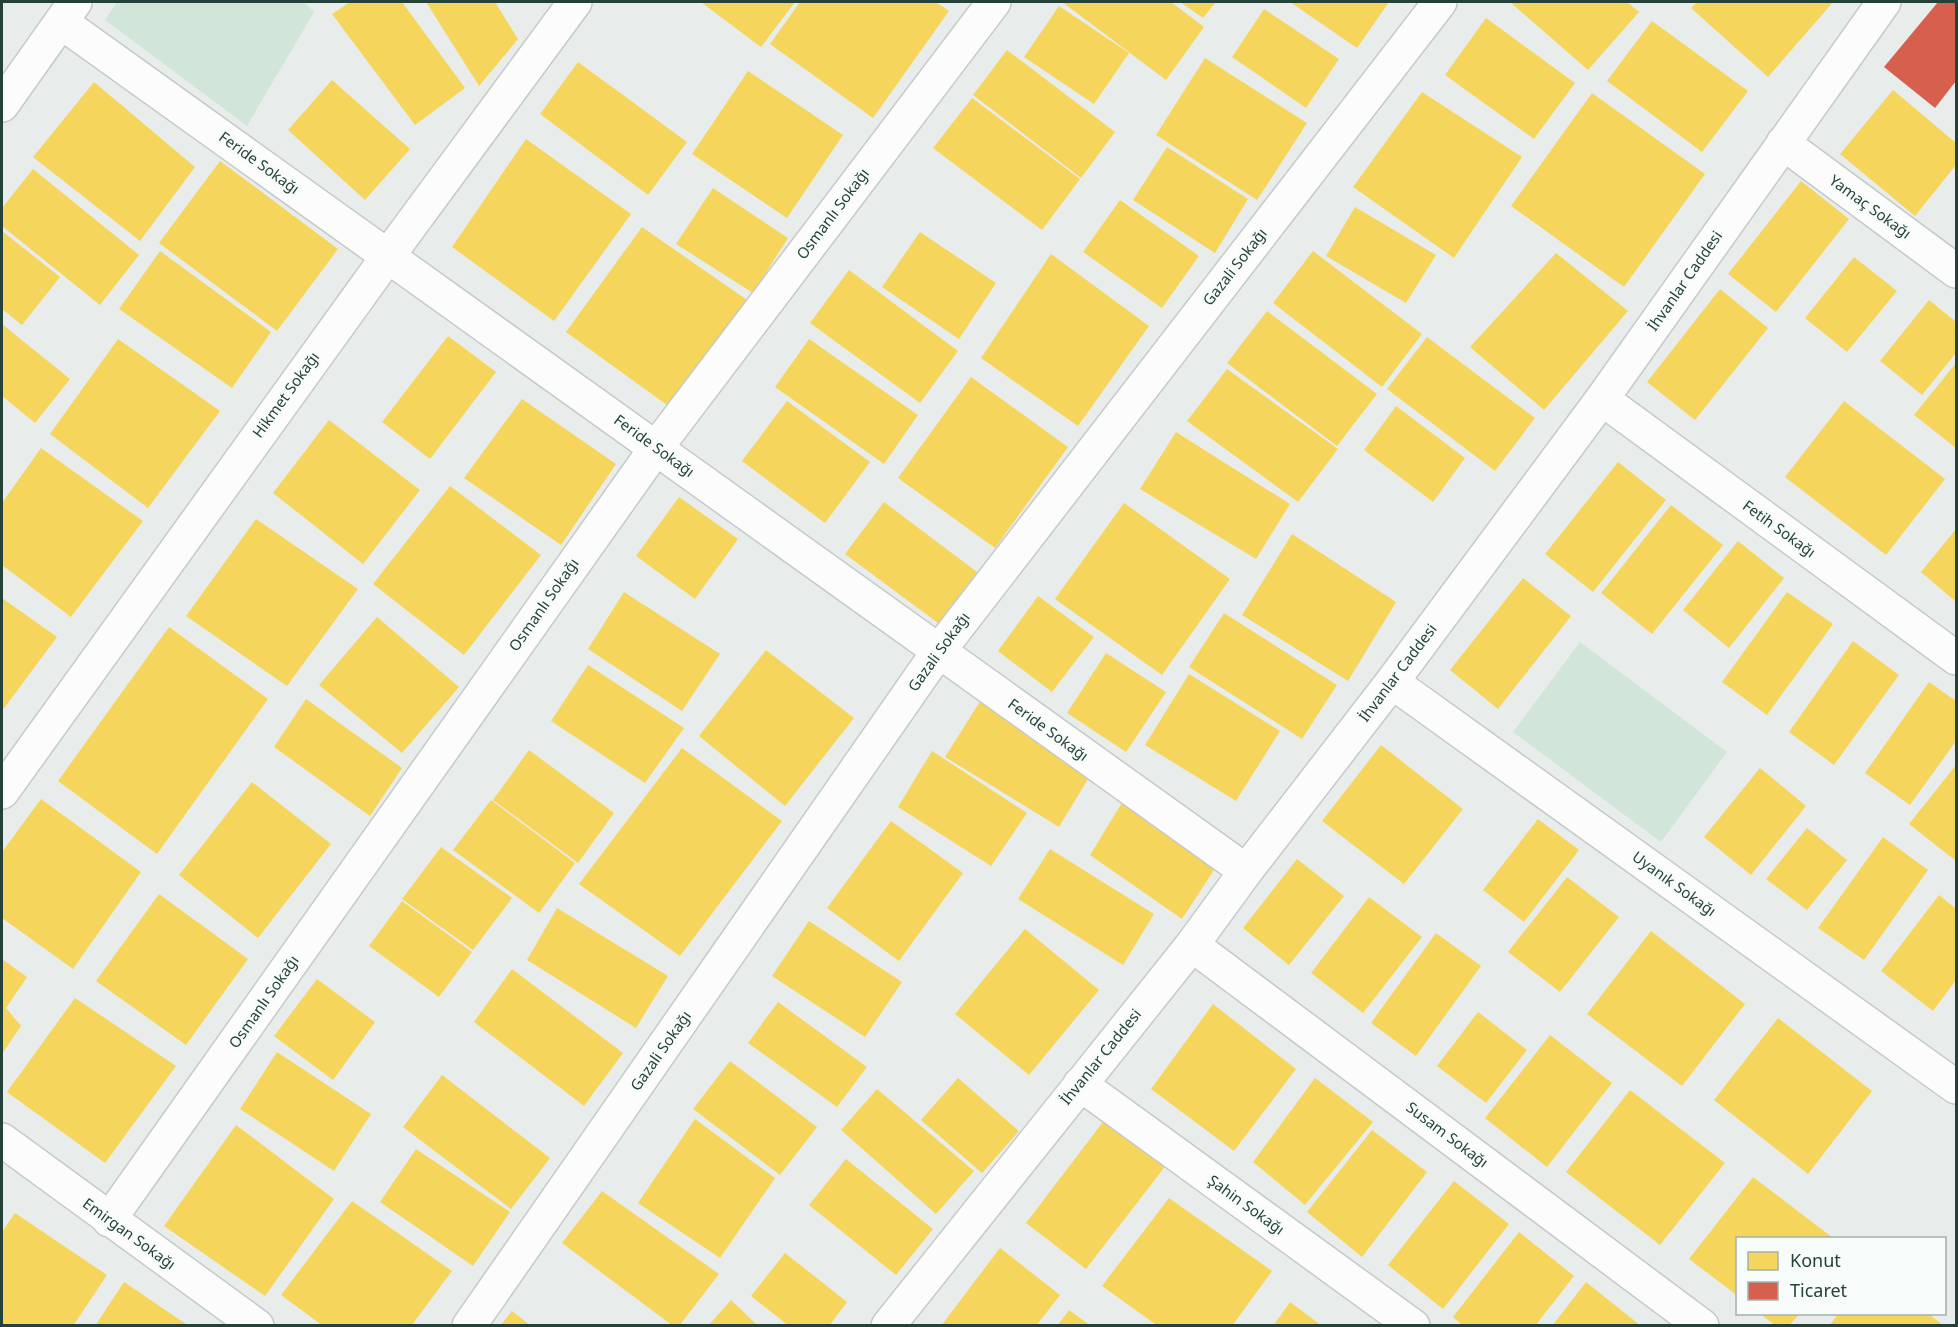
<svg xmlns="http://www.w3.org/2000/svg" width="1958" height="1327" viewBox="0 0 1958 1327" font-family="'Noto Sans',sans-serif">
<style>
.green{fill:#d1e6d8}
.homes{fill:#f6d55c}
.shops{fill:#d6604d}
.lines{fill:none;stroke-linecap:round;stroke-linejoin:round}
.minor-casing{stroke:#c5cac8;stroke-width:36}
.minor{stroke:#fcfcfc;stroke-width:33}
.labels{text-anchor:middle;stroke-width:6;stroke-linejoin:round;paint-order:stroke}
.street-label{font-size:15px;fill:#24423a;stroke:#f7fbf9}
</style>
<rect width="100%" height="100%" fill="#e8edeb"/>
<path class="green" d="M117,2H304L314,12L247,126L105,20Z
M1580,642L1727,752L1661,842L1513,732Z"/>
<path class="homes" d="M350,2H402L465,88L415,125L332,14Z
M426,2H495L518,39L479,86Z
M701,2H795L761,47Z
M800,2H936L949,11L873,118L770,44Z
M1062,2H1171L1204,27L1166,80Z
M1180,2H1216L1203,18Z
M1290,2H1389L1357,48Z
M1510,2H1627L1639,12L1588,70Z
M1697,2H1833L1768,77L1691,8Z
M1059,6L1129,53L1094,104L1024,57Z
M1264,9L1339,59L1306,108L1232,57Z
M1486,18L1575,83L1534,139L1445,75Z
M1652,21L1748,91L1702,152L1607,81Z
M1007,50L1115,132L1081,178L973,95Z
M1205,58L1307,123L1257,200L1156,135Z
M578,62L687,142L648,195L540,114Z
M748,71L843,135L787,218L692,154Z
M332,80L410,149L365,200L288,130Z
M94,82L195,167L140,241L33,157Z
M1893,90L1956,143V165L1915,216L1840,154Z
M1422,92L1522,157L1454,258L1353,187Z
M1592,93L1705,174L1624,287L1511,206Z
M972,98L1080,179L1042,230L933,148Z
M526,139L631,214L554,321L452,247Z
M1167,147L1248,199L1215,253L1133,200Z
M220,161L338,249L277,331L159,243Z
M33,169L139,255L100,305L2,226V208Z
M1801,181L1849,219L1776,312L1728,274Z
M713,188L788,238L753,293L676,244Z
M1120,200L1199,256L1162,308L1083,252Z
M1355,207L1436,255L1406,303L1326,256Z
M642,227L747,300L671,408L566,332Z
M2,231L60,277L22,325L2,309Z
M920,232L996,283L959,339L882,287Z
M160,251L271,332L232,388L119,309Z
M1313,251L1422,334L1382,387L1273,303Z
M1556,253L1628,311L1544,410L1470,347Z
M1051,254L1149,326L1078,426L981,358Z
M1854,257L1897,291L1847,352L1805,318Z
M849,270L958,351L920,403L810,323Z
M1720,289L1768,328L1695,420L1647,382Z
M1929,300L1956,322V353L1922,395L1880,361Z
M1267,311L1377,394L1337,446L1227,363Z
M2,324L70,379L35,423L2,396Z
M448,336L496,372L430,459L382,422Z
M1427,337L1535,418L1495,471L1387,389Z
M118,339L220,411L148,508L50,434Z
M809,339L918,415L884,464L775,387Z
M1956,363V448L1914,415Z
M1227,369L1338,449L1298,502L1187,421Z
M971,377L1068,447L995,548L898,478Z
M522,399L616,464L561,545L464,478Z
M787,401L870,462L825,523L742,461Z
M1844,401L1945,479L1886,555L1785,477Z
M1396,406L1465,458L1433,502L1364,450Z
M329,420L420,490L363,564L273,493Z
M1176,432L1290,504L1256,559L1140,489Z
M41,448L143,521L71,617L2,565V503Z
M1618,462L1666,500L1593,592L1545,554Z
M450,486L541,555L464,655L373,584Z
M679,497L738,539L695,599L636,556Z
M884,502L977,572L938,623L845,554Z
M1124,503L1230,579L1162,675L1055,599Z
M1671,505L1723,545L1652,634L1601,593Z
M256,519L358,589L287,686L186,616Z
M1956,529V602L1921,572Z
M1292,534L1396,602L1348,681L1242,615Z
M1738,541L1784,578L1729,648L1683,610Z
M1523,578L1571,616L1498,709L1450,670Z
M624,592L720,654L682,711L588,649Z
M1787,592L1833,624L1767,715L1722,682Z
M1038,596L1094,637L1052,692L998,651Z
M2,598L57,637L2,711Z
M1224,613L1337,685L1302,739L1189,667Z
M377,617L459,687L402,753L319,685Z
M169,627L268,699L157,854L58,781Z
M1853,641L1899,675L1834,765L1789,732Z
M766,650L854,718L785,806L699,736Z
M1106,653L1166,692L1126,752L1067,713Z
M588,665L684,728L645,783L551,721Z
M1189,674L1280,731L1236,801L1145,745Z
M1929,682L1956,701V741L1910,805L1865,773Z
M306,699L402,768L370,816L274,747Z
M981,700L1091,774L1059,827L945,757Z
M1381,745L1463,809L1404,884L1322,821Z
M682,748L782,821L680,956L579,884Z
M529,750L614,813L578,863L493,800Z
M932,751L1027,813L991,866L898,807Z
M1956,765V861L1909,824Z
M1760,768L1806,806L1751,875L1704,837Z
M252,782L331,844L258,938L179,875Z
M41,799L141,872L73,969L2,918V852Z
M491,800L575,863L539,913L453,850Z
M1123,801L1218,864L1182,919L1090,855Z
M1538,819L1579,850L1524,922L1483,890Z
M891,821L963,873L899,961L827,908Z
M1807,828L1847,860L1807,910L1766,879Z
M1883,837L1928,870L1864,960L1818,928Z
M441,847L512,898L473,950L402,899Z
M1050,849L1154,914L1123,965L1018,899Z
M1297,859L1344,896L1289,965L1243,928Z
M1567,877L1619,917L1560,992L1508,952Z
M159,894L248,959L186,1045L96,981Z
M1939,895L1956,909V980L1933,1011L1881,971Z
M1369,897L1422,937L1363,1013L1311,973Z
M402,901L472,952L439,997L369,946Z
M557,908L668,976L636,1028L527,960Z
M809,921L902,982L865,1037L772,976Z
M1025,929L1099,990L1029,1075L955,1014Z
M1651,931L1745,1004L1682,1086L1587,1014Z
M1436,933L1481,966L1416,1056L1371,1023Z
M2,959L27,977L6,1008L21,1026L2,1054Z
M512,969L623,1053L584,1106L474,1022Z
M317,979L375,1022L333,1080L274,1036Z
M75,998L176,1066L105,1163L7,1092Z
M778,1002L867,1067L837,1107L748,1043Z
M1213,1004L1296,1069L1234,1151L1151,1089Z
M1478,1012L1527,1050L1486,1103L1437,1066Z
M1778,1018L1872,1091L1808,1174L1714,1100Z
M1550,1035L1612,1083L1547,1167L1485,1118Z
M277,1052L371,1114L334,1171L240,1109Z
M730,1061L817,1127L780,1175L693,1109Z
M442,1075L550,1158L511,1209L403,1127Z
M958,1078L1019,1131L982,1173L921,1120Z
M1315,1078L1373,1122L1305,1205L1253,1162Z
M877,1089L974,1171L936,1214L841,1130Z
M1630,1090L1725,1163L1660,1245L1566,1172Z
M1106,1118L1167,1164L1086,1269L1026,1223Z
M695,1119L775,1178L720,1258L638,1203Z
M236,1125L334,1199L265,1296L164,1226Z
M1372,1130L1427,1172L1362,1257L1307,1212Z
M416,1149L510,1212L473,1266L380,1202Z
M846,1159L933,1229L896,1275L809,1205Z
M1753,1177L1833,1238H1738V1296L1689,1259Z
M1454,1181L1509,1224L1443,1309L1388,1265Z
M602,1191L719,1274L679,1326H673L562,1243Z
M1169,1198L1272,1271L1232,1326H1158L1102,1286Z
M352,1201L452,1271L411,1326H323L281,1295Z
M15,1213L107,1275L73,1326H2V1232Z
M1519,1232L1574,1276L1535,1326H1463L1453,1317Z
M1000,1248L1060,1295L1036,1326H941Z
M785,1253L847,1302L829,1326H789L751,1296Z
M124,1282L189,1326H95Z
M1586,1282L1641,1326H1552Z
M731,1300L758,1326H708Z
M1290,1302L1322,1326H1273Z
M1069,1310L1091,1326H1057Z
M512,1311L531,1326H500Z
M1760,1314H1799L1789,1326H1776Z
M1838,1314H1929L1944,1326H1829Z"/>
<path class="shops" d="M1938,2H1956V81L1935,108L1884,67Z"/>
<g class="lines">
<g class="minor-casing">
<path id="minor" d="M61,22L1246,871
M2,105L75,2
M1783,143L1956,271
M1602,399L1956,658
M1392,682L1956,1087
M2,792L388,256L575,2
M1192,945L1702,1326
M1080,1084L1413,1326
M2,1140L257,1326
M109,1220L656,448L994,2
M469,1326L938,652L1440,2
M888,1326L1192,945L1246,871L1392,682L1602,399L1884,2"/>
</g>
<use href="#minor" class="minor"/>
</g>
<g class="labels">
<g class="street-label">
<text transform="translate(259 163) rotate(36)" y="5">Feride Sokağı</text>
<text transform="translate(1870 207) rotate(36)" y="5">Yamaç Sokağı</text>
<text transform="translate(833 214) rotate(-53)" y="5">Osmanlı Sokağı</text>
<text transform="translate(1235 267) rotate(-52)" y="5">Gazali Sokağı</text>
<text transform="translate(1685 281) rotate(-55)" y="5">İhvanlar Caddesi</text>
<text transform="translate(286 395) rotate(-54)" y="5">Hikmet Sokağı</text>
<text transform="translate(654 446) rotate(36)" y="5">Feride Sokağı</text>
<text transform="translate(1779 529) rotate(36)" y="5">Fetih Sokağı</text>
<text transform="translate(544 605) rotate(-55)" y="5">Osmanlı Sokağı</text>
<text transform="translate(939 652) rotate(-54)" y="5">Gazali Sokağı</text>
<text transform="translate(1398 673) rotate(-53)" y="5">İhvanlar Caddesi</text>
<text transform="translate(1048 730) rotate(36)" y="5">Feride Sokağı</text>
<text transform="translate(1674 884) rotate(36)" y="5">Uyanık Sokağı</text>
<text transform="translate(264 1002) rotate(-55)" y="5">Osmanlı Sokağı</text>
<text transform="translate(661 1051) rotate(-55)" y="5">Gazali Sokağı</text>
<text transform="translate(1101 1057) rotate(-51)" y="5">İhvanlar Caddesi</text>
<text transform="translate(1447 1135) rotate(37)" y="5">Susam Sokağı</text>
<text transform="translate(1246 1205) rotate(36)" y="5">Şahin Sokağı</text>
<text transform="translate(129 1234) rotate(36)" y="5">Emirgan Sokağı</text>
</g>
</g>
<rect width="1958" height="1327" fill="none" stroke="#24423a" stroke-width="6"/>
<rect x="1736" y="1237" width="210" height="78" fill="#f7fbf9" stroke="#a3b1ad" stroke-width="1.5"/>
<rect x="1748" y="1252" width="30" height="18" fill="#f6d55c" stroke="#a3b1ad" stroke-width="1.5"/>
<text x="1790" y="1267" font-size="18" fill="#24423a">Konut</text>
<rect x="1748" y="1282" width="30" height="18" fill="#d6604d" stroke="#a3b1ad" stroke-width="1.5"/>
<text x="1790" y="1297" font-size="18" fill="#24423a">Ticaret</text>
</svg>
